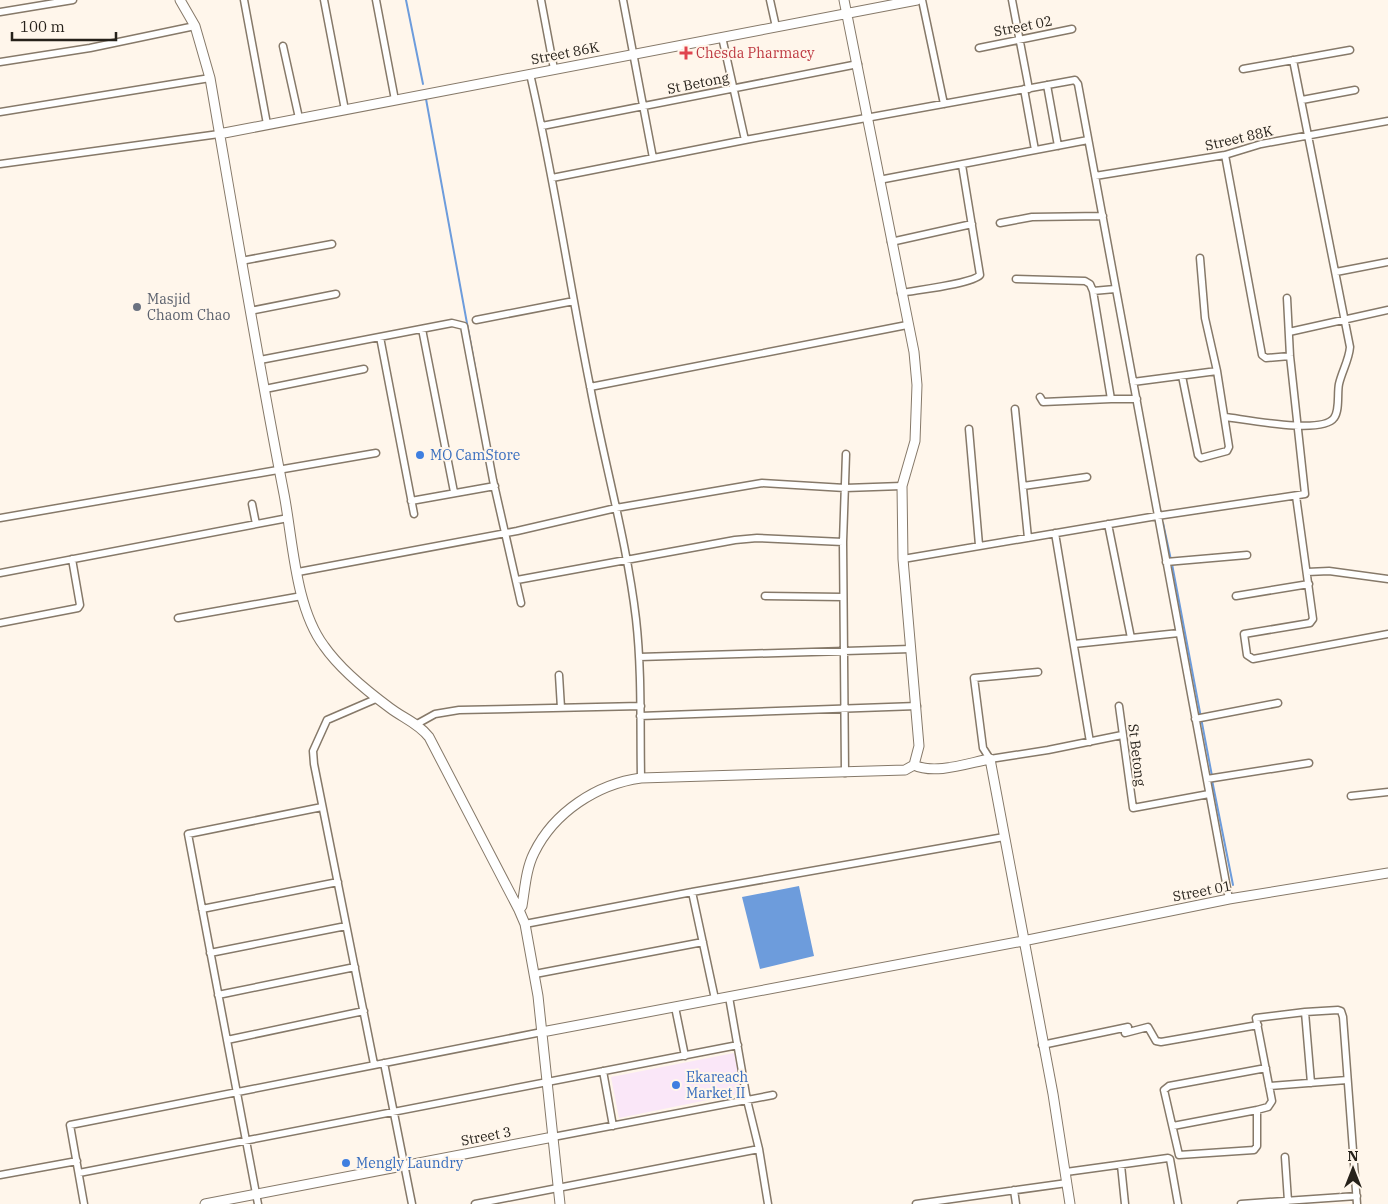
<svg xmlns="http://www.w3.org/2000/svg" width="1388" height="1204" viewBox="0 0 1388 1204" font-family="'IBM Plex Serif',serif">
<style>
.commercial{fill:#fae7f8}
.water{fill:#6d9cdc}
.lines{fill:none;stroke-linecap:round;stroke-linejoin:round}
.stream{stroke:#6d9cdc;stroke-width:2}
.street-casing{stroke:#867969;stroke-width:9}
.secondary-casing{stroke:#867969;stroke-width:11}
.street{stroke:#fff;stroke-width:6}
.secondary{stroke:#fff;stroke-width:9}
.health-dot{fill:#e0444e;stroke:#fff6eb;stroke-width:2}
.worship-dot{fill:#6b7280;stroke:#fff6eb;stroke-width:2}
.shop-dot{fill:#3f7fe0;stroke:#fff6eb;stroke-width:2}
.labels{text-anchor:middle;stroke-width:4;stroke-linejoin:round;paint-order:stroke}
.street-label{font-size:14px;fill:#26211a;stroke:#fff6eb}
.health-label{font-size:14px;fill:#be3a42;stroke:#fff6eb;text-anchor:start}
.worship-label{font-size:14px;fill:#5b616d;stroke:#fff6eb;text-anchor:start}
.shop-label{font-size:14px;fill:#366cbe;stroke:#fff6eb;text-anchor:start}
</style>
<rect width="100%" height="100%" fill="#fff6eb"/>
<path class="commercial" d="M734,1053L742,1093L619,1118L611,1077Z"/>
<path class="water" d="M799,886L814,956L760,969L742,897Z"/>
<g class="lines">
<path class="stream" d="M406,0L423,84
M426,99L479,389
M1163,523L1171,560
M1172,564L1212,776
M1212,780L1233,885"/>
<g class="street-casing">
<path id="street" d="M244,0L267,124
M324,0L345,110
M376,0L395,100
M541,0L554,69
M623,0L653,158
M770,0L776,27
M922,0L944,104
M1012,0L1029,89
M0,12L73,0
M722,37L745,140
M283,46L299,118
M979,48L1072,29
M0,62L90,48L195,26
M1243,69L1350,50
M530,74C554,177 569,282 590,386C604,462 627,542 636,619C642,672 640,725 641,778
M1047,85L1058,146
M1024,89L1035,150
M1302,100L1355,90
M0,112L210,78
M542,126L858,64
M1225,155L1262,355L1266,358L1290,356
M0,164L219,134
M1095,176L1225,155L1261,144L1388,121
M552,178L745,140L1075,80L1078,84L1229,899
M879,180L1088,140
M1000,223L1032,217L1103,216
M891,242L972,224
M241,261L332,244
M1336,272L1388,262
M1016,279L1085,281L1090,284L1093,291L1115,289
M1093,291L1111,399H1137
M901,293C916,290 972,284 980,275L962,165
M250,311L336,294
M476,320L574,301
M422,329L454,492
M1289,332L1388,310
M380,337L414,514
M260,360L452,323L464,326L493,480L521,603
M1182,376L1198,455L1201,458L1227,451L1229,447L1217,371L1205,318L1200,258
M1133,382L1217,371
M590,387L907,325
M265,389L364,369
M1040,397L1043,402L1111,399
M1015,409L1028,538
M1225,417C1244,419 1322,435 1334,418C1340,410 1337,393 1339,384C1342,371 1349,360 1350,347L1293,60
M969,429L979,545
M1023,486L1087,477
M1296,496L1313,619L1310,623L1244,634L1247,655L1253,659L1388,634
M411,501L495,486
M252,504L256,524
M0,518L376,453
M1108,524L1131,638
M1055,533L1090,742
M903,559L1157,516L1305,494L1290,356L1287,298
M1166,562L1247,555
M298,572L517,531L616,508L762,483L845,488L902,486
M1307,572L1329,571L1388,579
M0,573L288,518
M517,580L735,540L757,538L843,542
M765,596L843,597
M1236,596L1309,584
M178,618L302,596
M0,623L78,608L80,605L72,559
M1074,644L1179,633
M639,657L911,649
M1038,672L974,678L983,748L990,759L1048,750L1122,735
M559,675L561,708
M1119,706L1133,808L1209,794
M640,716L917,706
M1195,719L1278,703
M417,724L435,714L459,710L641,706
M845,773L843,542L846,454
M1207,779L1309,763
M1351,796L1388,792
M692,892L715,999
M202,909L338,882
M525,924L692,892L1004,837
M210,953L346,926
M535,974L703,942
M218,995L355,967
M729,997L747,1100L759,1149L768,1204
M675,1007L685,1056
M1305,1012L1338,1010L1341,1011L1343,1017L1357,1204
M1125,1033L1148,1027L1156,1041L1161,1042L1258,1025
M227,1040L364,1011
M1042,1045L1128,1027
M384,1063L412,1204
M374,1064L314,764L313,751L327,720L378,698
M603,1071L613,1126
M1269,1086L1347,1080
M1257,1110L1268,1107L1272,1101L1256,1018L1305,1012L1311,1083
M1173,1126L1257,1110V1146L1254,1150L1179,1155L1164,1090L1169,1086L1266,1068
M553,1137L773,1095
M1285,1157L1288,1201
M1121,1165L1125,1204
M1066,1172L1168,1158L1170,1159L1178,1204
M79,1173L738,1045
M0,1175L77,1161
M1014,1190L1016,1204
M84,1204L70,1125L542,1032
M258,1204L188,834L322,807
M475,1204L759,1149
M916,1204L1067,1183
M1241,1204L1357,1196"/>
</g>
<g class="secondary-casing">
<path id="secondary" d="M180,0L195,26L210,78C234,217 257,356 284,494C293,541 295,607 324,646C340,669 367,691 390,708C403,718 418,723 429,737L519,910L525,924L538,996L560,1204
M219,134L917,0
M914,765C935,775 968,763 990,759L1053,1094L1070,1204
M519,910L522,906C525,888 526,869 534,853C554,812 597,784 641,778L905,770L914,765L919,746L903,559L902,486L915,441L917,385L914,352L844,0
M542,1032L1023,941L1229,899L1388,873
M205,1204L553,1137"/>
</g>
<use href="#street" class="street"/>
<use href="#secondary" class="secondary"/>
</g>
<path class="health-dot" d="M683.5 45.5h5v5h5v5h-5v5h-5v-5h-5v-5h5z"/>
<circle class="worship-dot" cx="137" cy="307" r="5"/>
<g class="shop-dot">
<circle cx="420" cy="455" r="5"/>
<circle cx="676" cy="1085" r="5"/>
<circle cx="346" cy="1163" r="5"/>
</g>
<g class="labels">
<g class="street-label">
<text transform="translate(1023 26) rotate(-11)" y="5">Street 02</text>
<text transform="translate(565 53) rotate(-11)" y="5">Street 86K</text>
<text transform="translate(698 83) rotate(-11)" y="5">St Betong</text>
<text transform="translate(1239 138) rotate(-13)" y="5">Street 88K</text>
<text transform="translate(1137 755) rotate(83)" y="5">St Betong</text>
<text transform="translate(1202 891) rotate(-11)" y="5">Street 01</text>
<text transform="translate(486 1136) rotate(-11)" y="5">Street 3</text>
</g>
<g class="health-label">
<text x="696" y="58">Chesda Pharmacy</text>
</g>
<g class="worship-label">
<text x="147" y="304">Masjid<tspan x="147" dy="16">Chaom Chao</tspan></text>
</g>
<g class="shop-label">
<text x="430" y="460">MO CamStore</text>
<text x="686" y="1082">Ekareach<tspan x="686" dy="16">Market II</tspan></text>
<text x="356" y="1168">Mengly Laundry</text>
</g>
</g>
<g transform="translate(1353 1169)" stroke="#fff6eb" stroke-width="4" paint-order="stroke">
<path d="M0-4L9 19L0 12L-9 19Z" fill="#26211a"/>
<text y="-8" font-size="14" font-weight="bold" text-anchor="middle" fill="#26211a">N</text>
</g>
<path d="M12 32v8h104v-8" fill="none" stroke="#26211a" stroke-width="2.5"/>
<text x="20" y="32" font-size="15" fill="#26211a" stroke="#fff6eb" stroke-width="4" paint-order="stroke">100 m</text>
</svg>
